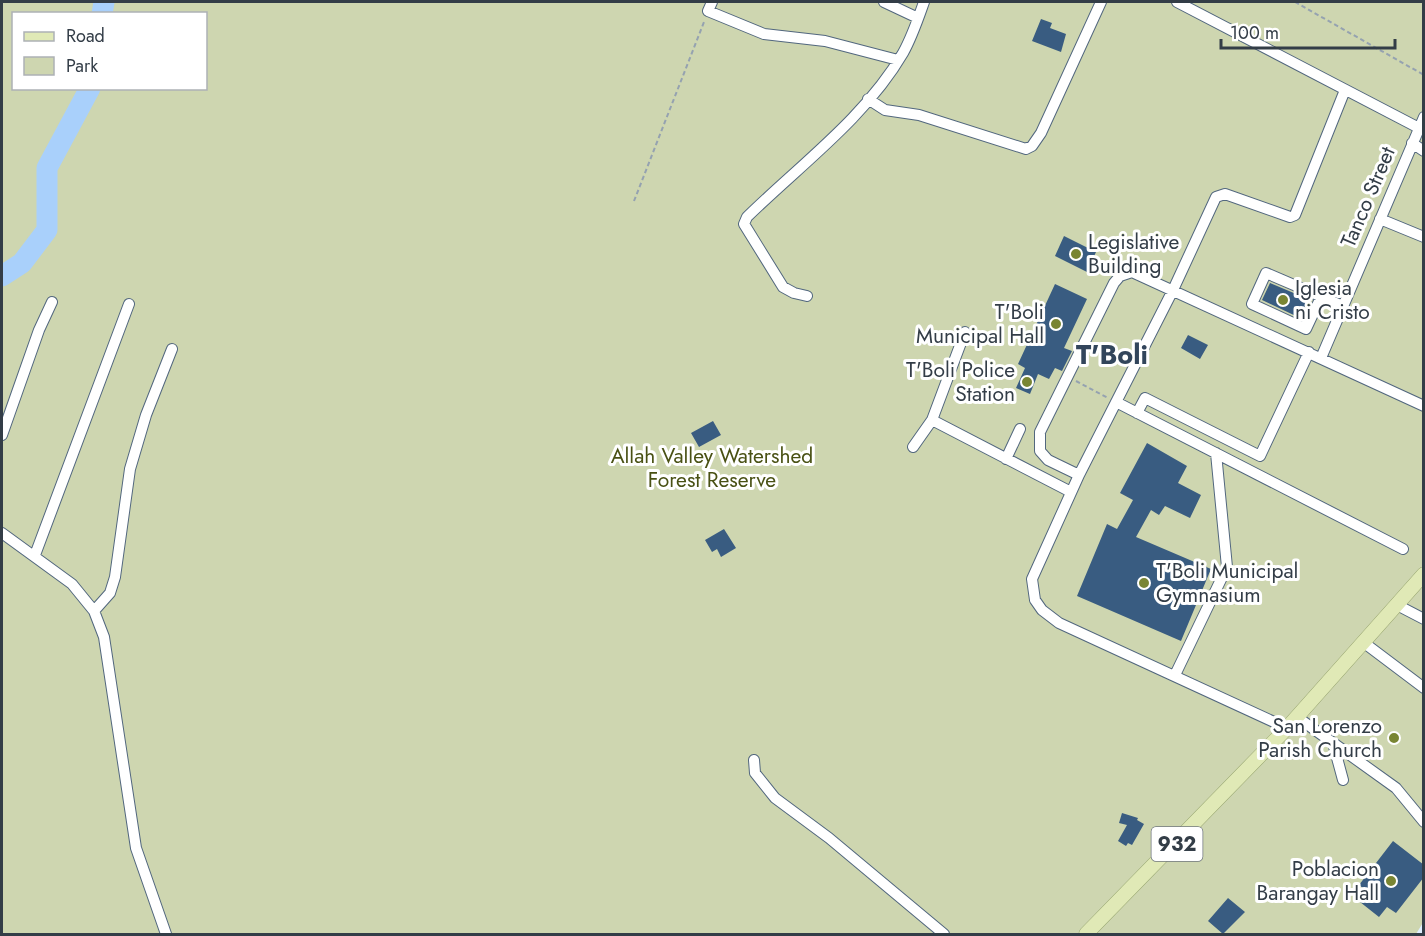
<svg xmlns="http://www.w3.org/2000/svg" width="1425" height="936" viewBox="0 0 1425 936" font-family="Jost,sans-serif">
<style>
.green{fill:#ced6b0;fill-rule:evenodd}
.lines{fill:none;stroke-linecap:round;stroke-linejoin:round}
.river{stroke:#a9d0fb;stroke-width:21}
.building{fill:#395c81}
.minor-casing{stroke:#52677e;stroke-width:12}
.major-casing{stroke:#96a46f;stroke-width:15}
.path{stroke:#95a2b0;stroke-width:2;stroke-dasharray:4.5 3;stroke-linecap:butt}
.minor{stroke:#fff;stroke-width:10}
.major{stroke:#e0e9b6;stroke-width:14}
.poi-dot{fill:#798533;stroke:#fff;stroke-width:2}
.labels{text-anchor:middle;stroke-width:6;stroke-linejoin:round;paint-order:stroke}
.shield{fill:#fff;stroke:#70777e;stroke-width:1.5}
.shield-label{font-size:20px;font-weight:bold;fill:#333d47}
.street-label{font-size:21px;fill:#333d47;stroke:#fff}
.poi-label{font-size:21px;fill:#333d47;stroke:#fff;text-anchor:end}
.park-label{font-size:21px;fill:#495114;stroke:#fff}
.district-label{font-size:27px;font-weight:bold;fill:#32455b;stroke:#fff}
</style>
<rect width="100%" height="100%" fill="#e0efff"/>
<path class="green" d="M2,2H1423L1424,921L1416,934H2ZM14,14H206V88H14Z"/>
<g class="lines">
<path class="river" d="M102,14L104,2
M2,276L22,263L47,230V168L90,88"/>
</g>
<path class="building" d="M1041,19L1052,23L1050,28L1066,34L1061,52L1032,41Z
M1064,236L1096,252L1087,272L1055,256Z
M1270,283L1308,299L1300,318L1262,300Z
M1055,284L1087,299L1064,348L1072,351L1062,371L1055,368L1049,379L1038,374L1030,394L1016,388L1025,368L1018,364Z
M1188,335L1208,345L1200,359L1181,348Z
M713,421L721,435L699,447L691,433Z
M1147,443L1187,466L1178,483L1201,495L1190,518L1165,506L1159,515L1151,510L1136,537L1211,569L1181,641L1077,596L1107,524L1117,529L1133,500L1120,493Z
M724,529L736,548L721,557L717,549L712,552L705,540Z
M1122,813L1138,818L1137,820L1144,824L1132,845L1128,843L1126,846L1118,841L1127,825L1119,823Z
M1393,841L1424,865V877L1396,913L1387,907L1379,917L1360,902L1368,892L1359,885Z
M1228,898L1245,912L1223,934L1208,921Z"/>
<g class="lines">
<g class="minor-casing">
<path id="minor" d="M712,2L708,11L764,34L825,41L898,60
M884,2L918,18
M1177,2L1419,128
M868,99L885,110L919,115L1026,149L1032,146L1041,133L1101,2
M1412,143L1424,151
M1380,219L1424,237
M807,296L794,293L783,287L744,224L747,217C800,165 865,118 903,53C912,37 918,19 924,2
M1321,297L1306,329L1252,304L1266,273L1343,306
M1321,358L1424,117
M1116,402L1403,549
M1137,413L1145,398L1260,456L1309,352
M932,420L1071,492
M2,435L39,330L52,302
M913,447L932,420L965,332
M1006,459L1020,429
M1079,475L1048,460L1040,451V432L1114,283L1120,276L1132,272L1424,406
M2,533L72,584L94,611L104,637L136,848L166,934
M35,555L129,304
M1397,605L1424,619
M94,611L110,593L115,577L130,469L146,415L172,349
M1363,642L1424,688
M1175,675L1227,567L1216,453
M1297,717L1396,788L1424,822
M1287,728L1059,623L1042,610L1035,600L1032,579L1079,475L1173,290L1216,197L1225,194L1290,217L1295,215L1345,90
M1333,743L1343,780
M754,760L755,773L775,798L829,838L944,934"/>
</g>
<g class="major-casing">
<path id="major" d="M1086,934L1287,728L1424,574"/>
</g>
<path class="path" d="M1295,2L1424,75
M634,201L704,22
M1076,381L1108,398"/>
<use href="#minor" class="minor"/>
<use href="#major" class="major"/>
</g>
<g class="poi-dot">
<circle cx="1076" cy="254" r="6"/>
<circle cx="1283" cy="300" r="6"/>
<circle cx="1056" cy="324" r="6"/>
<circle cx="1027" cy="382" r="6"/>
<circle cx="1144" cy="583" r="6"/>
<circle cx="1394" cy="738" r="6"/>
<circle cx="1391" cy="881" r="6"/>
</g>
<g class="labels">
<rect class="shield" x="1151.5" y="827" width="51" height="34" rx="4.5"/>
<g class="shield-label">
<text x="1177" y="851">932</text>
</g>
<g class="street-label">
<text transform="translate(1368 197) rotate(-67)" y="7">Tanco Street</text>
</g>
<g class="poi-label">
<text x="1088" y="249" text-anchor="start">Legislative<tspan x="1088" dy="24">Building</tspan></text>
<text x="1295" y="295" text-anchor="start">Iglesia<tspan x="1295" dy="24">ni Cristo</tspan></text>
<text x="1044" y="319">T'Boli<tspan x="1044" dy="24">Municipal Hall</tspan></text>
<text x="1015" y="377">T'Boli Police<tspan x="1015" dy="24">Station</tspan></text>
<text x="1156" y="578" text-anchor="start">T'Boli Municipal<tspan x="1156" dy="24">Gymnasium</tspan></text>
<text x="1382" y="733">San Lorenzo<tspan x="1382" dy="24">Parish Church</tspan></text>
<text x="1379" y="876">Poblacion<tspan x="1379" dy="24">Barangay Hall</tspan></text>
</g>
<g class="park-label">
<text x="712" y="463">Allah Valley Watershed<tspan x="712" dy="24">Forest Reserve</tspan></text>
</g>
<g class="district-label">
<text x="1112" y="364">T'Boli</text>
</g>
</g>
<rect width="1425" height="936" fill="none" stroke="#333d47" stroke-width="6"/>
<rect x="12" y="12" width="195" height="78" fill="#ffffff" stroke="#adb1b5" stroke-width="1.5"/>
<rect x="24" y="32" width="30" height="9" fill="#e0e9b6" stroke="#adb1b5" stroke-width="1.5"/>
<text x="66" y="42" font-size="18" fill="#333d47">Road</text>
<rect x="24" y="57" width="30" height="18" fill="#ced6b0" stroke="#adb1b5" stroke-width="1.5"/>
<text x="66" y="72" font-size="18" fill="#333d47">Park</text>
<path d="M1221 39v9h174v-9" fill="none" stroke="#333d47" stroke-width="3"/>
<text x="1230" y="39" font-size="18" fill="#333d47" stroke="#ffffff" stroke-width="4.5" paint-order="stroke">100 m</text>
</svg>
